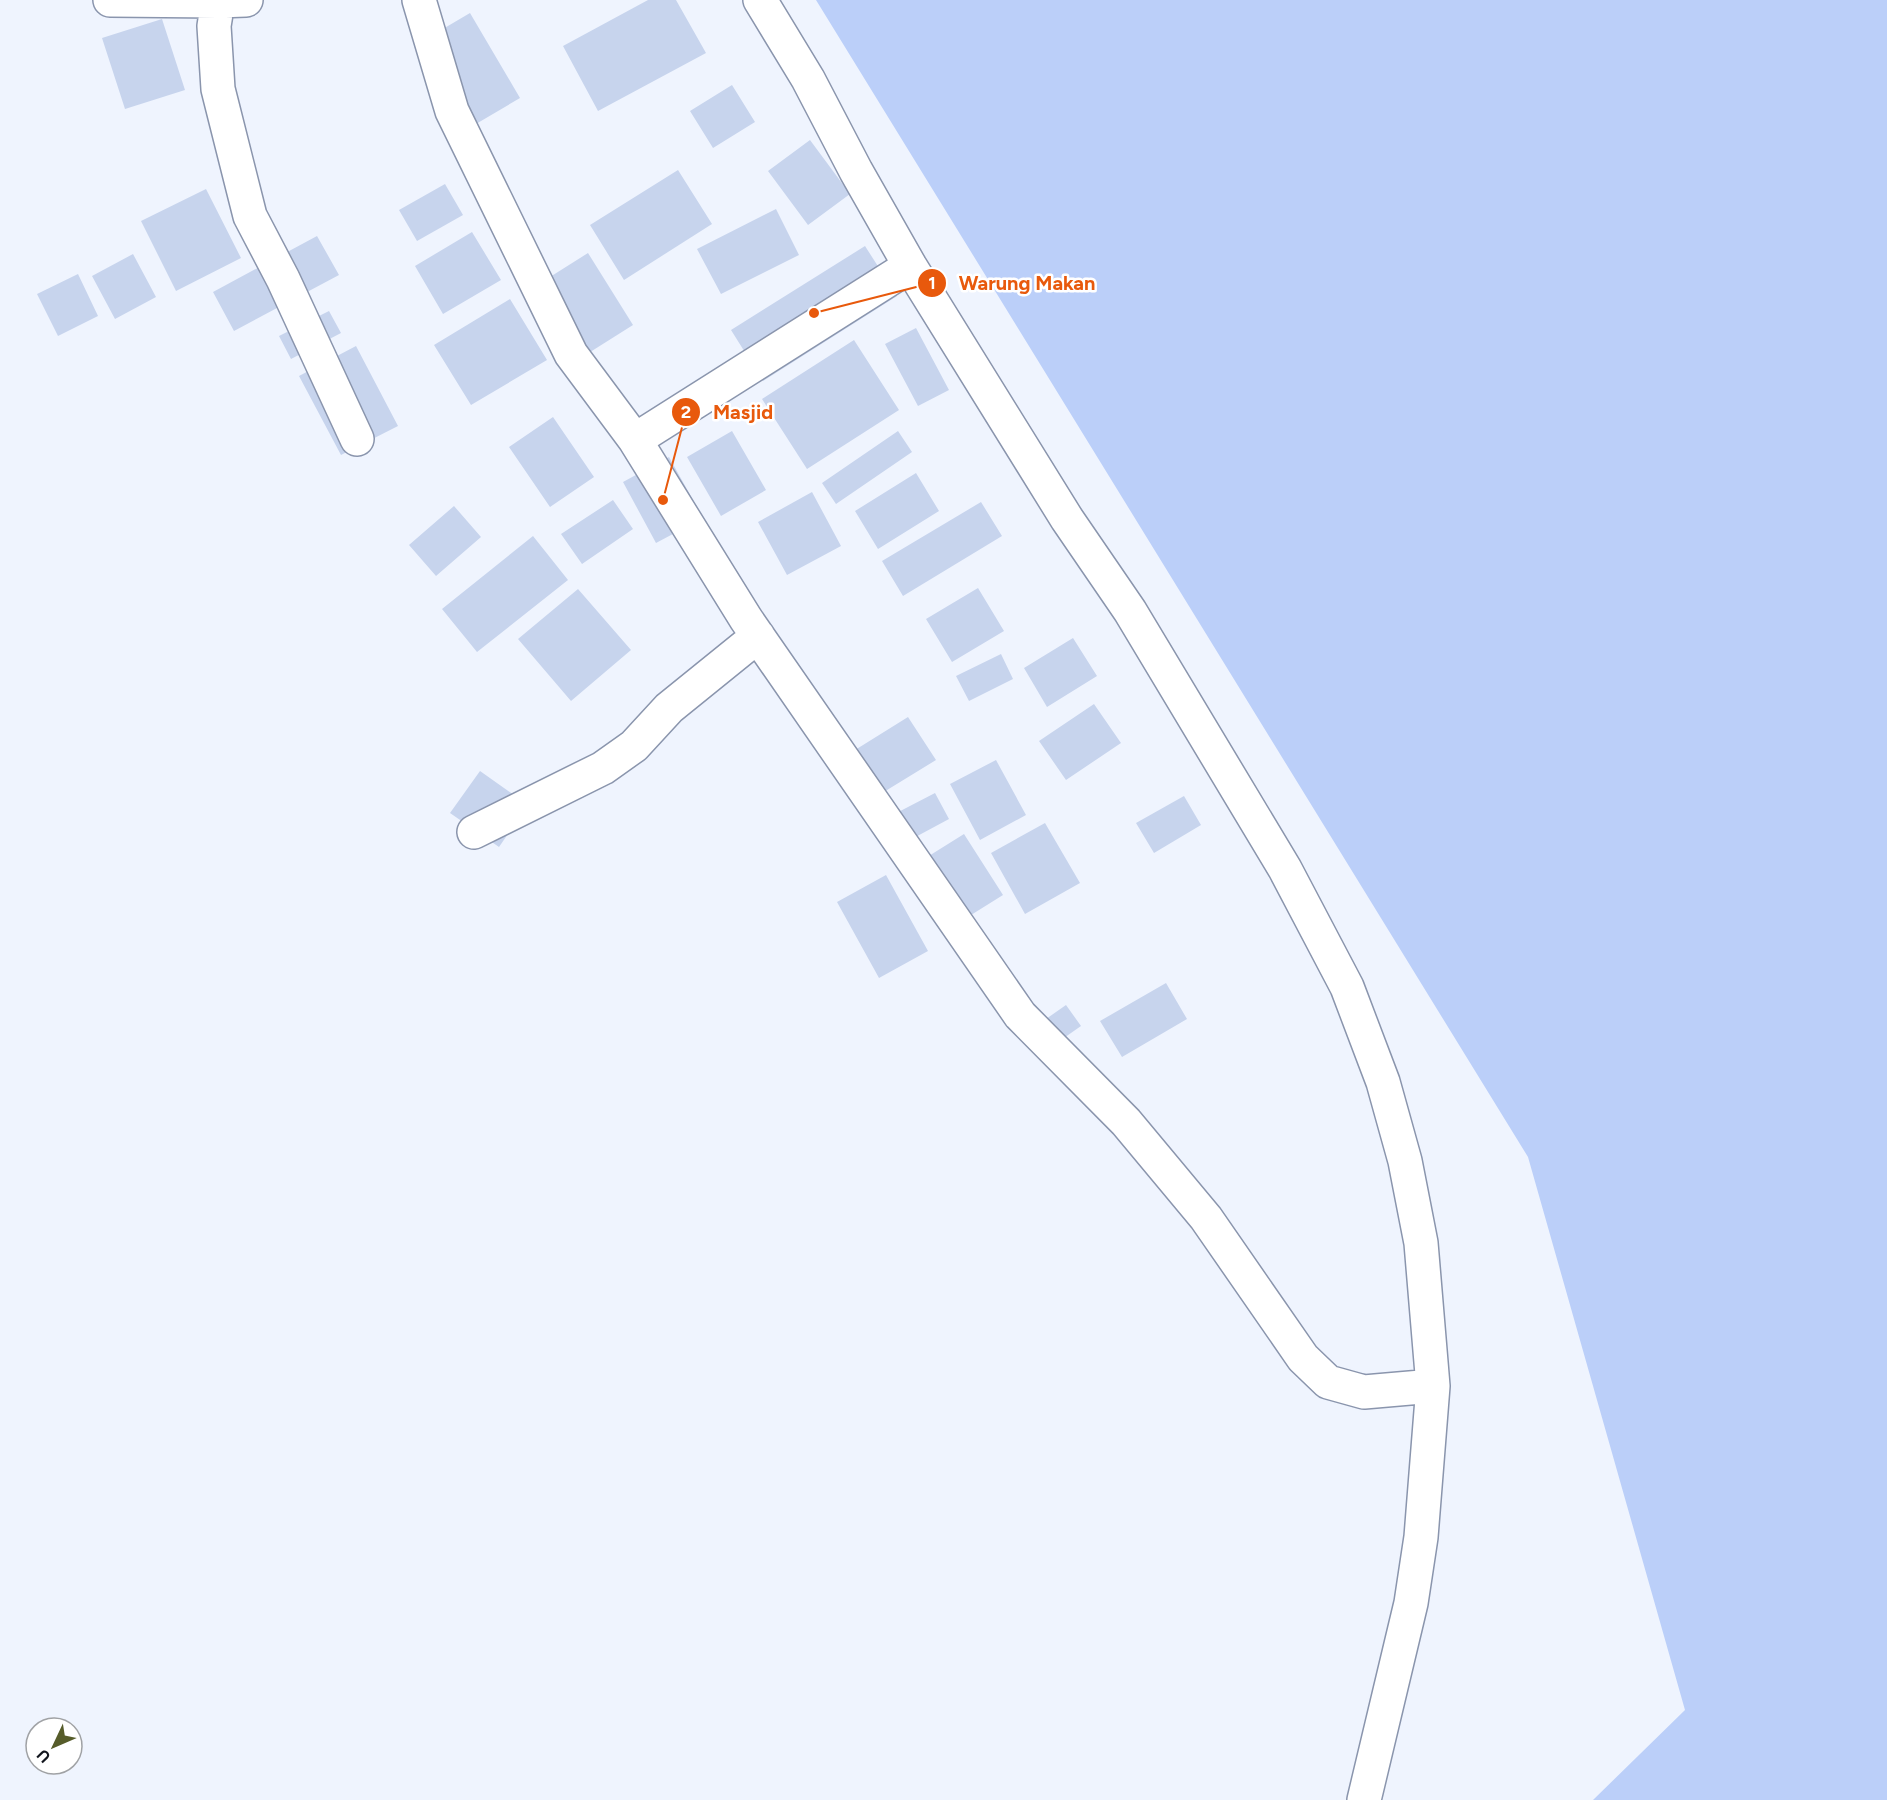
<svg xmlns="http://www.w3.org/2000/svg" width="1887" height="1800" viewBox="0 0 1887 1800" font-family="Figtree,sans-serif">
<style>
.green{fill:#bbcff9}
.building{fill:#c7d4ed}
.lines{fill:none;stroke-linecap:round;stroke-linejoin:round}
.minor-casing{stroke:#8a95ad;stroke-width:36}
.minor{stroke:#fff;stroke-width:33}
.leader{fill:none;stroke:#e8590c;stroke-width:2}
.callout-dot{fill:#e8590c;stroke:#fff;stroke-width:2}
.mark-label{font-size:18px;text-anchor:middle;font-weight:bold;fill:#fff}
.callout-label{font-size:20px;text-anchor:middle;font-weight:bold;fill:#e8590c;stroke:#fff;stroke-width:5;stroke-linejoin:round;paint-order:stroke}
</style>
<rect width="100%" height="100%" fill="#eff4fe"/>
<path class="green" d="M816,0H1887V1800H1593L1685,1710L1528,1157Z"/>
<path class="building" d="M648,0H676L706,53L598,111L563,46Z
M470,13L520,98L464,131L414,46Z
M162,19L185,90L125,109L102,38Z
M732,85L755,122L713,148L690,111Z
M810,140L850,194L808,225L768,171Z
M678,170L712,224L624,280L590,225Z
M445,184L463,215L417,241L399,210Z
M206,189L241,258L176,291L141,221Z
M776,209L799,255L721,294L697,249Z
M472,232L501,280L443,314L415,266Z
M317,236L339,275L234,331L213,292Z
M865,246L897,296L763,381L731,330Z
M588,253L633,325L568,366L523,294Z
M133,254L156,297L115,319L92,276Z
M78,274L98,316L58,336L37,294Z
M510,299L547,360L471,405L434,345Z
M329,311L341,333L291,359L279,336Z
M916,328L949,390L918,406L885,344Z
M854,340L899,410L807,469L762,399Z
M356,346L398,426L341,455L299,376Z
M553,417L594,477L550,507L509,447Z
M732,431L766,490L721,516L687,457Z
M898,431L912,452L836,504L822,483Z
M669,457L703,518L656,543L623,482Z
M916,473L939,511L878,549L855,511Z
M812,492L841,546L787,575L758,522Z
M613,500L633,529L582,564L561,534Z
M981,502L1002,536L903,596L882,561Z
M454,506L481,537L436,576L409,545Z
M533,536L568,580L477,652L442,609Z
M978,588L1004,631L952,662L926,619Z
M578,589L631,650L571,701L518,639Z
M1073,638L1097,676L1047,707L1024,668Z
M1001,654L1013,679L969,701L956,676Z
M1094,704L1121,743L1066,780L1039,741Z
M908,717L936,760L874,798L847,755Z
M996,760L1026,815L980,840L950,784Z
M480,771L528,805L499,847L450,813Z
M935,793L949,819L895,848L881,821Z
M1184,796L1201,825L1154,853L1136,823Z
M1045,823L1080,883L1025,914L991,853Z
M964,834L1003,895L955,925L916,864Z
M886,875L928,951L879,978L837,902Z
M1166,983L1187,1019L1122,1057L1100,1021Z
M1066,1005L1081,1026L1041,1054L1026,1033Z"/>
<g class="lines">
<g class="minor-casing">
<path id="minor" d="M110,0L218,1
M246,0L218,1L214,26L218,89L250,216L283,279L357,439
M419,0L452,111L571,354L635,440L746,619L1020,1015L1126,1122L1206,1218L1303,1358L1328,1382L1364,1392L1433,1386
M760,0L808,79L856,171L910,266L1067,519L1130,611L1285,869L1347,987L1383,1082L1405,1161L1421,1243L1433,1386L1421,1537L1411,1603L1364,1800
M635,440L910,266
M474,832L603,768L634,746L669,708L758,636"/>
</g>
<use href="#minor" class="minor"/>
</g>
<path class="leader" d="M814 313L932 283M663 500L686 412"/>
<g class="callout-dot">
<circle cx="814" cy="313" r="6"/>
<circle cx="663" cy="500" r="6"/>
<circle cx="932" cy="283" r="15"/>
<circle cx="686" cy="412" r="15"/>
</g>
<g class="mark-label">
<text x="932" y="289">1</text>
<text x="686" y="418">2</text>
</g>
<g class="callout-label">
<text x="1027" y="290">Warung Makan</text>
<text x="743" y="419">Masjid</text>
</g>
<g transform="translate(54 1746) rotate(226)"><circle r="28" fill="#ffffff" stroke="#a0a2a5" stroke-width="1.5"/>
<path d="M0-4.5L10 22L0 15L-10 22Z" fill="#565c2a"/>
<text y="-9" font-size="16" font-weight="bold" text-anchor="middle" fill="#12161e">U</text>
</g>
</svg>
